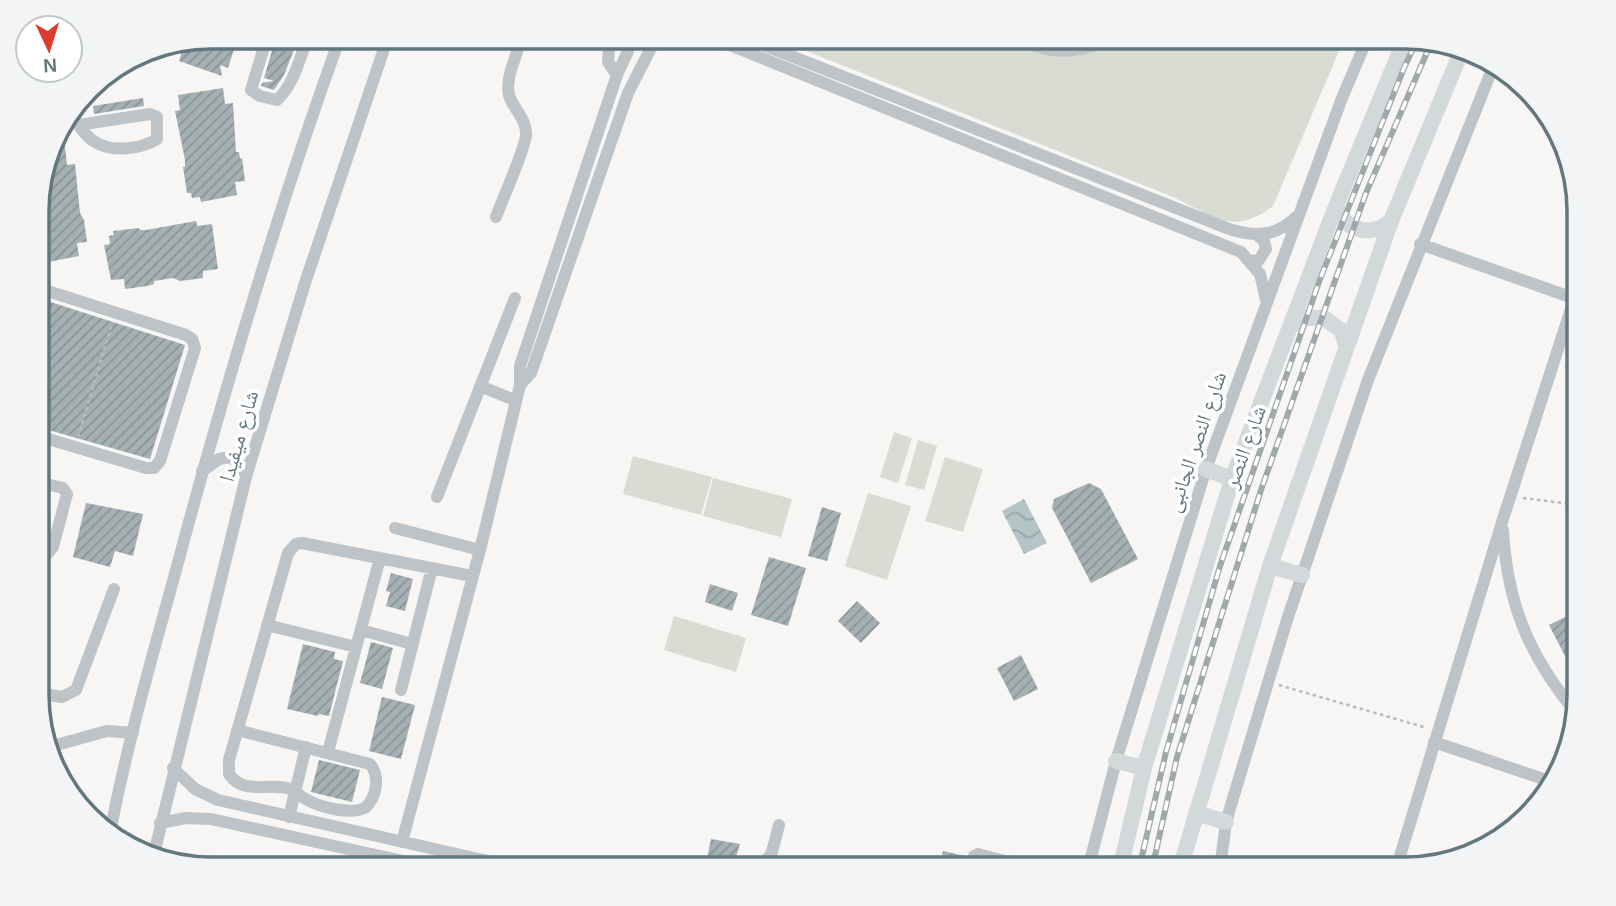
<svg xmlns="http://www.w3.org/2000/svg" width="1616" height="906" viewBox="0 0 1616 906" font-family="Arial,'Noto Naskh Arabic',sans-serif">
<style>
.green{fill:#d8dcd3}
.water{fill:url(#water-waves)}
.building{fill:url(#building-hatch)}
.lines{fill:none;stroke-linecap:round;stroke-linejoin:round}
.path{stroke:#b8bcbe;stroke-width:2.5;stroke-dasharray:3.5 3.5;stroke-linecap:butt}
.minor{stroke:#bdc3c6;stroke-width:12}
.major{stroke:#d3d9db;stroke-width:16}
.rail-casing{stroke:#9fa8ab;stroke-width:6}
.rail{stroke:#fff;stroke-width:3.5;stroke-dasharray:10;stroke-linecap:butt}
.labels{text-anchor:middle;stroke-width:7;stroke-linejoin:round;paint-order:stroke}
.street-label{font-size:21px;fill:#63777e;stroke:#fff}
.rim{fill:none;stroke:#63777e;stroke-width:3.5}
</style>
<defs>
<pattern id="water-waves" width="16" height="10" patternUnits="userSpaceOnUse" patternTransform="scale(1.75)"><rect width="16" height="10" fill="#b5c5c7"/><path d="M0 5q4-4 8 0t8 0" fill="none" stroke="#97a5a7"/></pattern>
<pattern id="building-hatch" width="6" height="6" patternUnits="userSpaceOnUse" patternTransform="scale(1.75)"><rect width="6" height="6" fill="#a5b0b3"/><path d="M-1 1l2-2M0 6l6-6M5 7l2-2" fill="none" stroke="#8a9497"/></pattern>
</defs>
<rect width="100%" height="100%" fill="#f7f6f4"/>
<path class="green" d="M771,37H1345L1273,206C1232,237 1213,216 1173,197Z
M894,432L912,438L898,483L880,477Z
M918,440L937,446L924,490L905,485Z
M633,456L712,477L701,515L623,494Z
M945,457L983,469L963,532L925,521Z
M713,478L792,499L781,537L703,516Z
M868,493L911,506L887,580L845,566Z
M674,616L746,638L736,672L664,650Z"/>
<path class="water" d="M1024,499L1047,543L1024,554L1002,511Z"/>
<path class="building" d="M211,37H238L228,68L220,65L222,76L179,61L185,42Z
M276,37H299L284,75L274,90L261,86L262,83L274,81L264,78Z
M223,88L225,104L233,103L236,152H239L240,159L242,158L245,181L235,182L237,195L201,202L200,197L192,198L191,193H187L183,167H185V160L175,111L180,110L178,95Z
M143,98L144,106L94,114L93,106Z
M62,124L67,135L64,138L67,165L75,164L80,213L84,220L87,242L77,243L79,256L43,263L42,258H38V188L55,133Z
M196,221L197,226L212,224L218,269L203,271V278L180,281L173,278L154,281V284L147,286L125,289L124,279L111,280L104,245L110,244L109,236L114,235L113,231L139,228L140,230H146Z
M38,298L185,345L150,459L38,427Z
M1089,483L1101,489L1138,559L1091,583L1052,508L1054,499Z
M86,503L143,514L133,556L115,551L110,567L73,557Z
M822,507L841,513L827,561L808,556Z
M769,557L806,568L788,626L751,615Z
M391,573L413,579L405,611L386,606L390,592L386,591Z
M710,584L738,593L732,611L705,602Z
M857,601L880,623L861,643L838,621Z
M1579,610V646L1565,656L1549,625Z
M371,642L393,648L382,689L360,683Z
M303,644L335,652L334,659L343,661L329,716L319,714L318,716L287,709Z
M1021,655L1038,689L1014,701L997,668Z
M382,697L415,705L401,759L369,751Z
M319,760L360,770L352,802L311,792Z
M711,839L740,844L736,857H739L737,869H705Z
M943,851L965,856L962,867L941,862Z"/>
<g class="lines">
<path class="path" d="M78,437L112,323
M1523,498L1579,505
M1279,685L1427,728"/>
<path class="minor" d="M267,37L251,90L260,96L277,100C294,85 300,57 308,37
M610,37L608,62L617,75
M710,37L1241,252L1260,274L1266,300
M743,37L1229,229C1255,237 1276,237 1296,217
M1014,37C1059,60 1078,50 1123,37
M122,64C137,64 145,59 155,48
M88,90L111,70
M70,114C77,122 83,134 92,140C109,153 140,150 157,139V117L150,114L78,125
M496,217C503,197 524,153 526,135C527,119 513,109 509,95C505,75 518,56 521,37
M1420,244L1573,298
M1250,261L1259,260L1266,249L1264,241L1258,236
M38,288L186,335L192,339L195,348L160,461L154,468H146L38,436
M520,385L531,373L628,93L653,44L663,37
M480,386L514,400
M202,471L219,459L230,457L243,466L246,477
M38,482L63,488L67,494L53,547L48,553L38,554
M437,497L515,298
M395,528L480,550
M1503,530C1507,603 1529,657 1577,714
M267,625L356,647
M361,630L412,644
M401,690L432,568
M38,693L62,697L76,690L114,589
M237,730L370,764C380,776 377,796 366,807C352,816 318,807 304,798C299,795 296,791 290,789C270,782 244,796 229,774V760L288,553L296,544L302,543L472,576
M1434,742L1555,783
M49,747L107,731L133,733
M49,747L54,753L56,764
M328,752L380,558
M173,768L195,789L218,800L523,869
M289,817L306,747
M160,823L186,818L211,819L440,869
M110,833C127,744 152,657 176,570C224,390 277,212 340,37
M402,842L480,550L520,385V366L617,75L628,51L630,37
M154,854L246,477L305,283L388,37
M761,869L772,852L779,825
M970,869L974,856L978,854L1035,869
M1088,869L1116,761L1206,469L1342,98L1368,37
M1220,869L1226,822L1237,785L1287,620L1368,380L1495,62
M1396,869L1503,519L1579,284"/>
<path class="major" d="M1336,206C1344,231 1371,238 1391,221
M1290,327L1302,318H1324L1342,331L1346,346
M1206,469L1232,479
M1270,566L1302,575
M1116,761L1144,768
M1196,813L1226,822
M1120,869L1144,768L1232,479L1336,206L1406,37
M1180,869L1270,566L1391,221L1461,52"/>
<g class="rail-casing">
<path id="rail" d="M1139,869L1166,752L1220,566L1320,279L1404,68L1417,40
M1152,869L1177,757L1261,490L1366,193L1431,43"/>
</g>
<use href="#rail" class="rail"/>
</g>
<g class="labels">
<g class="street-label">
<text transform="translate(239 436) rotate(-74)" y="7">شارع ميفيدا</text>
<text transform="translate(1196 442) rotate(-71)" y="7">شارع النصر الجانبى</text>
<text transform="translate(1245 447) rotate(-70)" y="7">شارع النصر</text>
</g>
</g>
<path d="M0 0H1616V906H0ZM211 49H1405A162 162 0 0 1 1567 211V695A162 162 0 0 1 1405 857H211A162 162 0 0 1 49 695V211A162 162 0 0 1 211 49Z" fill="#f3f4f5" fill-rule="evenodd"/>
<path class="rim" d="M211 49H1405A162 162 0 0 1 1567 211V695A162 162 0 0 1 1405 857H211A162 162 0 0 1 49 695V211A162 162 0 0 1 211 49Z"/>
<g transform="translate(49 49) rotate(176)"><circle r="33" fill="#ffffff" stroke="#c1c9cb" stroke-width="2"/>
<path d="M0-5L12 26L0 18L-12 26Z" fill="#dd3b2e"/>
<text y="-10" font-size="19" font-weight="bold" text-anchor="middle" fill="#63777e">N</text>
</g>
</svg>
